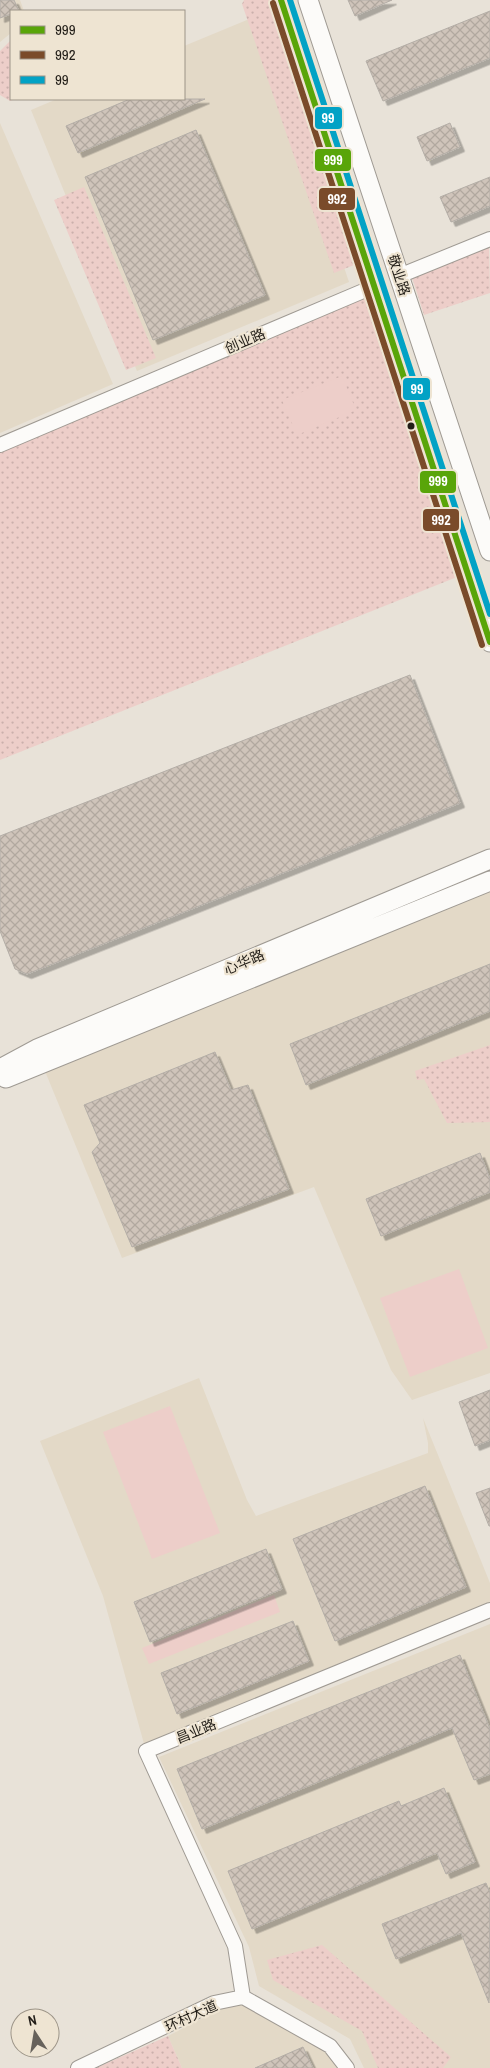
<svg xmlns="http://www.w3.org/2000/svg" width="490" height="2068" viewBox="0 0 490 2068" font-family="'Archivo Narrow','Noto Sans SC',sans-serif">
<style>
.built{fill:#e3d9c7}
.grass{fill:url(#grass-dots)}
.park{fill:#edcec9}
.building{fill:url(#building-cross-hatch);stroke:#b4aea7;filter:url(#shadow)}
.lines{fill:none;stroke-linecap:round;stroke-linejoin:round}
.street-casing{stroke:#9f9a93;stroke-width:16}
.secondary-casing{stroke:#9f9a93;stroke-width:21}
.street{stroke:#fcfbf9;stroke-width:14}
.secondary{stroke:#fcfbf9;stroke-width:19}
.bus-1-casing{stroke:#eee4d2;stroke-width:10}
.bus-2-casing{stroke:#eee4d2;stroke-width:10}
.bus-3-casing{stroke:#eee4d2;stroke-width:10}
.bus-1{stroke:#59a509;stroke-width:6}
.bus-2{stroke:#7a4b2a;stroke-width:6}
.bus-3{stroke:#02a2c5;stroke-width:6}
.bus-dot{fill:#211d17;stroke:#eee4d2;stroke-width:2}
.labels{text-anchor:middle;stroke-width:4.5;stroke-linejoin:round;paint-order:stroke}
.street-label{font-size:14px;fill:#211d17;stroke:#eee4d2}
.line-badge{stroke:#eee4d2;stroke-width:2}
.badge-label{font-size:14px;text-anchor:middle;font-weight:bold;fill:#fff}
</style>
<defs>
<pattern id="grass-dots" width="8" height="8" patternUnits="userSpaceOnUse" patternTransform="scale(1.25)"><rect width="8" height="8" fill="#edcec9"/><path d="M2 2h.1M6 6h.1" fill="none" stroke="#cbb0ac" stroke-width="1.8" stroke-linecap="round"/></pattern>
<pattern id="building-cross-hatch" width="8" height="8" patternUnits="userSpaceOnUse" patternTransform="scale(1.25)"><rect width="8" height="8" fill="#cfc4ba"/><path d="M0 0l8 8M0 8l8-8" fill="none" stroke="#b1a89f"/></pattern>
<filter id="shadow"><feDropShadow dx="4.5" dy="4.5" stdDeviation="0" flood-color="#0004"/></filter>
</defs>
<rect width="100%" height="100%" fill="#e8e2d8"/>
<path class="built" d="M0,0H20L24,11H11V33L0,42Z
M259,15L349,282L137,371L31,110L57,99H184V46Z
M0,123L113,384L0,433Z
M490,882V1373L412,1400L391,1370L314,1187L122,1258L42,1064Z
M199,1378L247,1500L256,1516L428,1453V1443L423,1418L490,1583V1610L146,1751L103,1596L40,1441Z
M490,1624V2068H364L350,2039L259,1986L249,1947L159,1757Z
M243,2004L328,2050L341,2068H182L168,2036L218,2010Z"/>
<path class="grass" d="M244,0H275L359,263L334,273L242,4Z
M11,40V99H15L10,101L0,95V51Z
M84,187L156,358L126,370L54,200Z
M489,247L490,293L424,315L411,274Z
M374,286L467,573L0,760V445Z
M490,1045V1122L447,1123L424,1079L417,1080L415,1071Z
M322,1945L451,2057L443,2068H378L362,2031L273,1980L267,1960Z
M168,2036L182,2068H96Z"/>
<path class="park" d="M342,376L356,410L297,435L282,400Z
M459,1269L488,1348L410,1377L380,1298Z
M170,1406L220,1533L152,1559L103,1432Z
M274,1595L280,1612L149,1664L142,1648Z"/>
<path class="building" d="M0,0H14L19,11H11V14L0,18Z
M348,0H392L355,16Z
M490,11V58L383,101L366,61Z
M130,99H205L78,153L66,126Z
M450,123L460,147L427,161L417,137Z
M196,130L265,295L153,340L85,177Z
M490,177V206L451,222L440,197Z
M410,675L460,803L27,974L15,969L0,931V836Z
M490,964V1011L306,1085L290,1044Z
M215,1052L231,1090L248,1085L289,1189L132,1247L92,1152L100,1143L84,1105Z
M480,1153L490,1179V1192L381,1236L366,1199Z
M490,1390V1440L475,1446L459,1402Z
M425,1486L466,1587L335,1641L293,1539Z
M490,1488V1526H489L476,1493Z
M266,1549L282,1589L150,1642L134,1602Z
M293,1621L309,1661L177,1714L161,1673Z
M460,1655L490,1729V1774L474,1780L452,1728L202,1829L177,1769Z
M444,1788L475,1862L446,1874L437,1853L252,1929L228,1871L399,1801L401,1806Z
M486,1883L490,1893L489,2003L461,1933L396,1959L382,1924Z
M303,2047L313,2068H255Z"/>
<g class="lines">
<g class="street-casing">
<path id="street" d="M399,276L490,239
M0,445L375,286
M243,1997L235,1946L146,1751L490,1610
M78,2068L214,2003L243,1997L330,2046L347,2068"/>
</g>
<g class="secondary-casing">
<path id="secondary" d="M281,0L490,642
M308,0L490,551
M0,1069L37,1049L490,859
M6,1078L490,881"/>
</g>
<use href="#street" class="street"/>
<use href="#secondary" class="secondary"/>
<g class="bus-1-casing">
<path id="bus-1" d="M281,0L490,642"/>
</g>
<g class="bus-2-casing">
<path id="bus-2" d="M273,3L482,645"/>
</g>
<g class="bus-3-casing">
<path id="bus-3" d="M290,0L490,614"/>
</g>
<use href="#bus-1" class="bus-1"/>
<use href="#bus-2" class="bus-2"/>
<use href="#bus-3" class="bus-3"/>
</g>
<circle class="bus-dot" cx="411" cy="426" r="4.5"/>
<g class="labels">
<g class="street-label">
<text transform="translate(399 275) rotate(72)" y="5">敬业路</text>
<text transform="translate(245 341) rotate(-23)" y="5">创业路</text>
<text transform="translate(244 962) rotate(-23)" y="5">心华路</text>
<text transform="translate(196 1731) rotate(-22)" y="5">昌业路</text>
<text transform="translate(191 2016) rotate(-24)" y="5">环村大道</text>
</g>
</g>
<g class="line-badge">
<rect x="314" y="106" width="29" height="24" rx="5" fill="#02a2c5"/>
<rect x="314" y="148" width="38" height="24" rx="5" fill="#59a509"/>
<rect x="318" y="187" width="38" height="24" rx="5" fill="#7a4b2a"/>
<rect x="402" y="377" width="29" height="24" rx="5" fill="#02a2c5"/>
<rect x="419" y="470" width="38" height="24" rx="5" fill="#59a509"/>
<rect x="422" y="508" width="38" height="24" rx="5" fill="#7a4b2a"/>
</g>
<g class="badge-label">
<text x="328" y="123">99</text>
<text x="333" y="165">999</text>
<text x="337" y="204">992</text>
<text x="417" y="394">99</text>
<text x="438" y="486">999</text>
<text x="441" y="525">992</text>
</g>
<rect x="10" y="10" width="175" height="90" fill="#eee4d2" stroke="#9c9487"/>
<rect x="20" y="26" width="25" height="8" fill="#59a509" stroke="#9c9487"/>
<text x="55" y="35" font-size="15" fill="#211d17">999</text>
<rect x="20" y="51" width="25" height="8" fill="#7a4b2a" stroke="#9c9487"/>
<text x="55" y="60" font-size="15" fill="#211d17">992</text>
<rect x="20" y="76" width="25" height="8" fill="#02a2c5" stroke="#9c9487"/>
<text x="55" y="85" font-size="15" fill="#211d17">99</text>
<g transform="translate(35 2033) rotate(348)"><circle r="24" fill="#eee4d2" stroke="#9c9487"/>
<path d="M0-4L9 19L0 12L-9 19Z" fill="#67625b"/>
<text y="-8" font-size="14" font-weight="bold" text-anchor="middle" fill="#211d17">N</text>
</g>
</svg>
